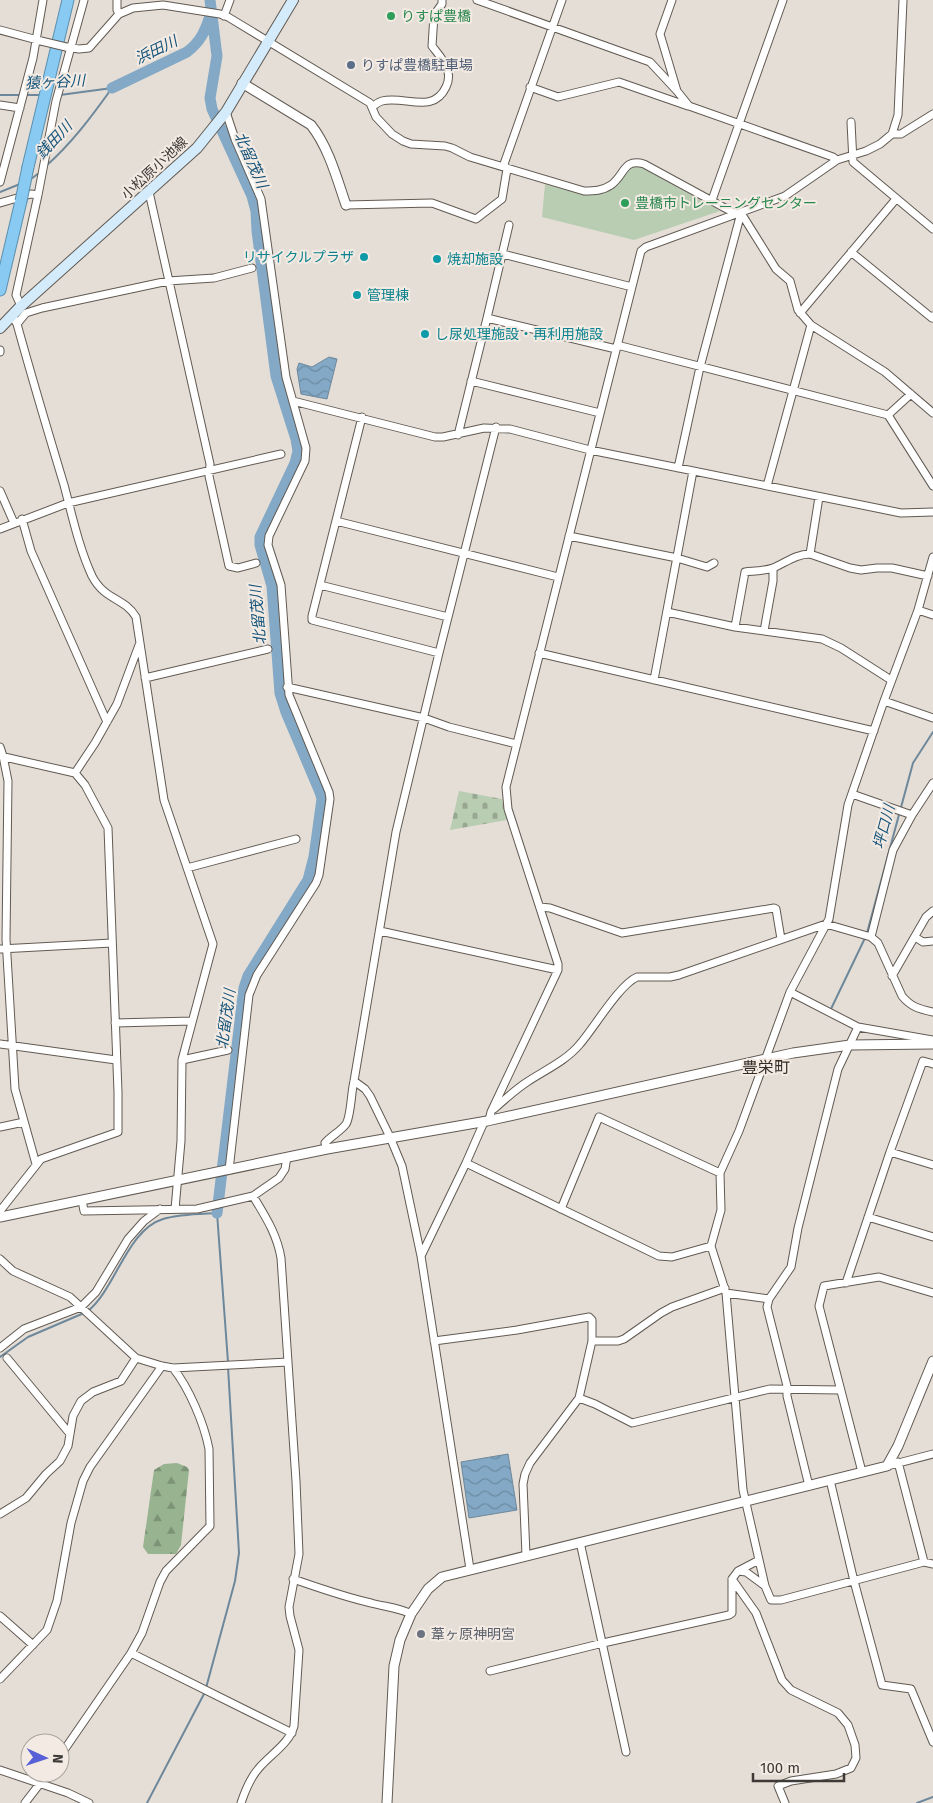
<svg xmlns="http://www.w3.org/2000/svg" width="933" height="1803" viewBox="0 0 933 1803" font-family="'Fira Sans','Noto Sans JP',sans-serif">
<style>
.forest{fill:url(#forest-firs)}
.cemetery{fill:url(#cemetery-stones)}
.green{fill:#b9cdb3}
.water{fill:url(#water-waves);stroke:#6e889b}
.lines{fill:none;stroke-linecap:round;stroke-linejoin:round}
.stream{stroke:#6e889b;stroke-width:2}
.river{stroke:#83a9c6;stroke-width:11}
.minor-casing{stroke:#615a53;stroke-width:9}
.tertiary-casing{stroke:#615a53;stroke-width:11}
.secondary-casing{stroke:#615a53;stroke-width:12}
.trunk-casing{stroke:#5b8fae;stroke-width:13}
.minor{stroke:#fff;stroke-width:7}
.tertiary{stroke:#fff;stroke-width:9}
.secondary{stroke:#d3ebfa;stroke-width:10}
.trunk{stroke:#88caf2;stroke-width:11}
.minor-bridge-casing{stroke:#615a53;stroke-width:9;stroke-linecap:butt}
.trunk-bridge-casing{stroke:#5b8fae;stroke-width:13;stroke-linecap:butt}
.minor-bridge{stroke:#fff;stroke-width:7}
.trunk-bridge{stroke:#88caf2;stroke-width:11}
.leisure-dot{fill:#2e9e5b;stroke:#f3ebe3;stroke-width:2}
.service-dot{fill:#5c6f8a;stroke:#f3ebe3;stroke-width:2}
.culture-dot{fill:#0f9aa8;stroke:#f3ebe3;stroke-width:2}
.worship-dot{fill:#6b7280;stroke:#f3ebe3;stroke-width:2}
.labels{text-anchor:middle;stroke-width:4;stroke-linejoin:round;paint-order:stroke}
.leisure-label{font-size:14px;fill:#27864d;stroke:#f3ebe3;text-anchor:start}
.service-label{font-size:14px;fill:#4e5e75;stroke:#f3ebe3;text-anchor:start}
.street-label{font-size:14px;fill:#3d3a37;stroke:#f3ebe3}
.culture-label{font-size:14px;fill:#0d838f;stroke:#f3ebe3;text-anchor:start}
.worship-label{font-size:14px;fill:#5b616d;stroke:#f3ebe3;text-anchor:start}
.water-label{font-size:15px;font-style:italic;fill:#15537a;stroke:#f3ebe3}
.quarter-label{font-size:16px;fill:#322d27;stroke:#f3ebe3}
</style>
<defs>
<pattern id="forest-firs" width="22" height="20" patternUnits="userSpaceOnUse" patternTransform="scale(1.25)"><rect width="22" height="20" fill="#97b38f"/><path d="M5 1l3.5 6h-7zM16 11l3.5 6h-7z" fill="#7c9376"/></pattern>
<pattern id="cemetery-stones" width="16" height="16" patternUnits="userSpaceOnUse" patternTransform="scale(1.25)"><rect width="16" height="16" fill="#b9cdb3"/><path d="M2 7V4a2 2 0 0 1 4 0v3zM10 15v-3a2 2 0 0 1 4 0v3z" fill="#98a792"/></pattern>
<pattern id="water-waves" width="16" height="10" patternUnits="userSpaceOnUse" patternTransform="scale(1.25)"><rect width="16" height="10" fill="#83a9c6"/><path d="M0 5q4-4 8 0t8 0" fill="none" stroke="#6c8ba2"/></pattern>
</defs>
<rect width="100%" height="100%" fill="#e5ded6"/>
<path class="forest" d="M177,1463L187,1467L189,1470L181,1545L176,1554H148L143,1547L154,1470L164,1464Z"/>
<path class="cemetery" d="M459,791L502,799L507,820L450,830Z"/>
<path class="green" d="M637,165L720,211L634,240L542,217L545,184C569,190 599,205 618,183C624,176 628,168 637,165Z"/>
<path class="water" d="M329,357L337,359L327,399L301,394L297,369L299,363L312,367Z
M508,1454L517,1510L469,1518L461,1462Z"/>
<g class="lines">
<path class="stream" d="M0,95H20
M25,95H40
M60,95L112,88
M46,166C72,143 92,116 112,88
M31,179L39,173
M0,192L20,184
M867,933L913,763L933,732
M830,1011L865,938
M88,1311C116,1288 127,1230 163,1219C180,1214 200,1214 217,1213L228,1362
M0,1357L28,1337L84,1313
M206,1688L235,1581L239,1553L228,1367
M147,1803L205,1692
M917,1803L933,1797"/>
<path class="river" d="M210,0L217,56L210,98L212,109L252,196L256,211L257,231L276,376L296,439L298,451L295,463L260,537V545L272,586L280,693L286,712L320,792L322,799L314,857L308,880L248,976L244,988L217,1213
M112,88L187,52C200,42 205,32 210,16"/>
<g class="minor-casing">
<path id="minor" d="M117,0V10L119,14
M477,0L650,62L677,91L689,106L833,157L837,160
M672,0L660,34L677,91
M224,16L230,0
M0,30L41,41
M66,47L79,49L89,48L119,14L133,8L163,5L220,14L228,17L370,103L376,117L392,134L403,141L411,144L445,146L452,148L470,157L584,191C594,191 602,191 611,185C625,175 623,158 644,164L736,214
M530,87L558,97L619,82L688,106
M0,105L20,108
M372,107C375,105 378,102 382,101C404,95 433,115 446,87C454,71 442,59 432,46L434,15L442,4V0
M226,112L235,139L261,199L286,377L306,448L305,461L269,536L268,545L281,585L289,695L329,792L330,799L319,875L316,883L257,975L249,995L229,1170
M851,122L853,162L933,229
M892,134H901L933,114
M0,182L33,58L43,0
M149,192L210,464L209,476L229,566L238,568L256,563
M712,200L783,0
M0,203L31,194L38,195
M346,205L432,203L476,219L502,199L507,169L504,164L562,0
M741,213L776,269L790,281L798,310L811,325L885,372L933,413
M851,252L932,318L933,316
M503,254L632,287
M21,306L16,295L38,195L56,101L84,0
M800,313L896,199
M12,315L17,324C32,378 48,432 64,485C72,515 79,548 92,576C105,601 124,597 136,617L164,800L213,944L182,1060L181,1141L175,1209
M487,318L509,225
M17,324L26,313L42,308L168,281L214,278L252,268
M617,345L888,415L933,486
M0,350V352
M471,381L600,413
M293,401L435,437H443L484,428L510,429L590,450L901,513L933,512
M888,415L911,394
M362,417L312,616V620L439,653
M458,435L487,318L616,349
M678,468L700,367L741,213
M767,486L811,325
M0,491L14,523
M819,497L810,554L850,568L861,570L877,568H892L928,576
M22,519L31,551L107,722
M336,521L558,577
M0,529L68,503L281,454
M569,536L677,558L707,567L714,563
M933,557L918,610L884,701L848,805L829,919L790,992L739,1131L720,1173L721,1210L711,1246L726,1293L743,1490L765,1586L771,1600H781L924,1562L933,1564
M320,585L448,617
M918,610L933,615
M667,612L735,627L822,639L841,648L891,680
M735,627L745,572C754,571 764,571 773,568C785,563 796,554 810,554
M764,631L773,581V568
M539,653L874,731
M145,678L268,649
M654,680L693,471
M287,687L424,718L449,727L516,744
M884,701L933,718
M0,747L3,756L8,781L6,939L15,1089L36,1164
M0,756L75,773L85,785L108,828L118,1092V1132L41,1159L0,1211
M75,773L95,743L117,704L139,645
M852,794L912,815
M187,868L296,839
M540,907L550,908L622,933L774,908L776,909L781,939
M380,931L558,970
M871,937L893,850L912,815L933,783
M915,937L923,942L933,941
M0,949L112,943
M892,976L926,917L933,911
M790,992L858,1027L933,1040
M115,1023L192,1021
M0,1044L116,1060
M182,1060L228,1050
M354,1081L365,1089L370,1096L390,1137L402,1166L421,1256
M494,1109C505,1099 515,1090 527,1082C545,1070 566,1061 580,1044C594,1028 619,985 637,977H670L679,975L826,924L871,937L878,943L902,996C911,1007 919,1009 933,1012
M489,1120L491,1112L558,970V964L508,809L506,787L641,251L646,247L785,196L837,160L866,151L880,144L892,134L898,115L903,0
M0,1127L24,1122
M327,1149L325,1143C331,1136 341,1131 346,1124C351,1116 351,1093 354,1081L396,832L439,653L496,427
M890,1152L933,1165
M466,1163L659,1256L672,1257L711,1246
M82,1200L84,1211L197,1209L253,1196L279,1178L285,1169L287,1157
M561,1209L599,1117L720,1173
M868,1217L933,1237
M0,1259L13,1271L70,1297L136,1358L162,1366L173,1368L288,1362
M846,1283L890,1152L923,1061L933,1064
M726,1293L769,1299
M434,1341L517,1330L589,1317L592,1320V1341L579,1398L530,1463L525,1474L523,1484L526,1555
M592,1341H618L624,1339L661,1313L672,1307L725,1288
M0,1348L24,1329L81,1307L96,1292L128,1239L144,1221L160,1209
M7,1358L70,1434
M579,1398L595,1404L632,1423L770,1389L840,1390
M898,1462L924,1562
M887,1466L933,1454
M862,1472L819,1306L824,1286L879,1277L933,1293
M830,1480L854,1581L882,1685L911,1689L933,1742
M809,1486L787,1396V1386L767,1307L769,1299L791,1267L798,1228L838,1069L858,1027
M0,1514L26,1498L46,1474L60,1461L68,1446L73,1416L81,1401L93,1392L121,1381L136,1358
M580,1542L626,1752
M470,1569L421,1256L466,1163L484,1122
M738,1571L759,1560
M293,1579C319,1588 344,1597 371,1603C385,1607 398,1607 411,1614
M732,1579L756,1613L782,1680L791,1690L838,1713L848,1725L855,1745L856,1758L851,1768L836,1774L791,1781L778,1786L785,1803
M0,1616L33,1645
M131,1653L292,1733
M490,1671L603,1643L729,1615L732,1613V1579L738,1571L746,1572L765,1586
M0,1679L47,1630L57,1601L71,1523L83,1481L90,1467L162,1366
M60,1756L131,1653L142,1633L160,1582L166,1571L210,1526L209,1449C204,1423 189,1388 173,1368
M0,1770L68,1793L89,1803
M25,1803L48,1773
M241,1803C245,1791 250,1778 259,1768C271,1754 289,1744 294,1726L299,1650L290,1616L289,1607L299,1554L296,1481L281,1258C277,1234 265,1216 253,1196"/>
</g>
<g class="tertiary-casing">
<path id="tertiary" d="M242,83L311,125C329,148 337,179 346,205
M0,1217L327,1149L487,1121L793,1053L850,1045L933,1044
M387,1803L394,1666L400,1640L411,1614L428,1589L442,1577L887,1466L898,1446L933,1361"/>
</g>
<g class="secondary-casing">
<path id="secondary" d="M0,328L21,306L197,148L226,112L293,0"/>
</g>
<g class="trunk-casing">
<path id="trunk" d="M28,167L68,0
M0,290L21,201"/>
</g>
<use href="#minor" class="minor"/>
<use href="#tertiary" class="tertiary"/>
<use href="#secondary" class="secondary"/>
<use href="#trunk" class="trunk"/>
<g class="minor-bridge-casing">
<path id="minor-bridge" d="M41,41L66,47"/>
</g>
<g class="trunk-bridge-casing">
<path id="trunk-bridge" d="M21,201L28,167"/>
</g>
<use href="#minor-bridge" class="minor-bridge"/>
<use href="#trunk-bridge" class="trunk-bridge"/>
</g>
<g class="leisure-dot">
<circle cx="391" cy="16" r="5"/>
<circle cx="625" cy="203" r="5"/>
</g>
<circle class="service-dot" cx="351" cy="65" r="5"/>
<g class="culture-dot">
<circle cx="364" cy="257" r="5"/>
<circle cx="437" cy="259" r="5"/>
<circle cx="357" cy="295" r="5"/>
<circle cx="425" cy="334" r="5"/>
</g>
<circle class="worship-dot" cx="421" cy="1634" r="5"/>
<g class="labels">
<g class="leisure-label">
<text x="401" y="21">りすぱ豊橋</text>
<text x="635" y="208">豊橋市トレーニングセンター</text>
</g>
<g class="service-label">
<text x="361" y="70">りすぱ豊橋駐車場</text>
</g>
<g class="street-label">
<text transform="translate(154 168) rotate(-43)" y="5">小松原小池線</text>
</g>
<g class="culture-label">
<text x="354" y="262" text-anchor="end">リサイクルプラザ</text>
<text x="447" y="264">焼却施設</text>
<text x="367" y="300">管理棟</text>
<text x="435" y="339">し尿処理施設・再利用施設</text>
</g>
<g class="worship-label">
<text x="431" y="1639">葦ヶ原神明宮</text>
</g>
<g class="water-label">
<text transform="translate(156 50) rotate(-26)" y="5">浜田川</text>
<text transform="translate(55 82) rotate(-3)" y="5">猿ヶ谷川</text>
<text transform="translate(54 140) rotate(-47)" y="5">銭田川</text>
<text transform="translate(251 160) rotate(66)" y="5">北留茂川</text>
<text transform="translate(258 615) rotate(-95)" y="5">北留茂川</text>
<text transform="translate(884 827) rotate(-75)" y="5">坪口川</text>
<text transform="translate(226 1019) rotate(-82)" y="5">北留茂川</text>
</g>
<g class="quarter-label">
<text x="766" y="1073">豊栄町</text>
</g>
</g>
<g transform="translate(45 1758) rotate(93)"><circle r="24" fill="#f3ebe3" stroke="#aaa49e"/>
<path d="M0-4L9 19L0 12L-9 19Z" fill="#5860d8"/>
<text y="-8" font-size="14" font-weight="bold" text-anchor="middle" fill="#3d3a37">N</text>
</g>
<path d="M753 1773v8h91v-8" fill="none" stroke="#3d3a37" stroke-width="2.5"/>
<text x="760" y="1773" font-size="15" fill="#3d3a37" stroke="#f3ebe3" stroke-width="4" paint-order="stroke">100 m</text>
</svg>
